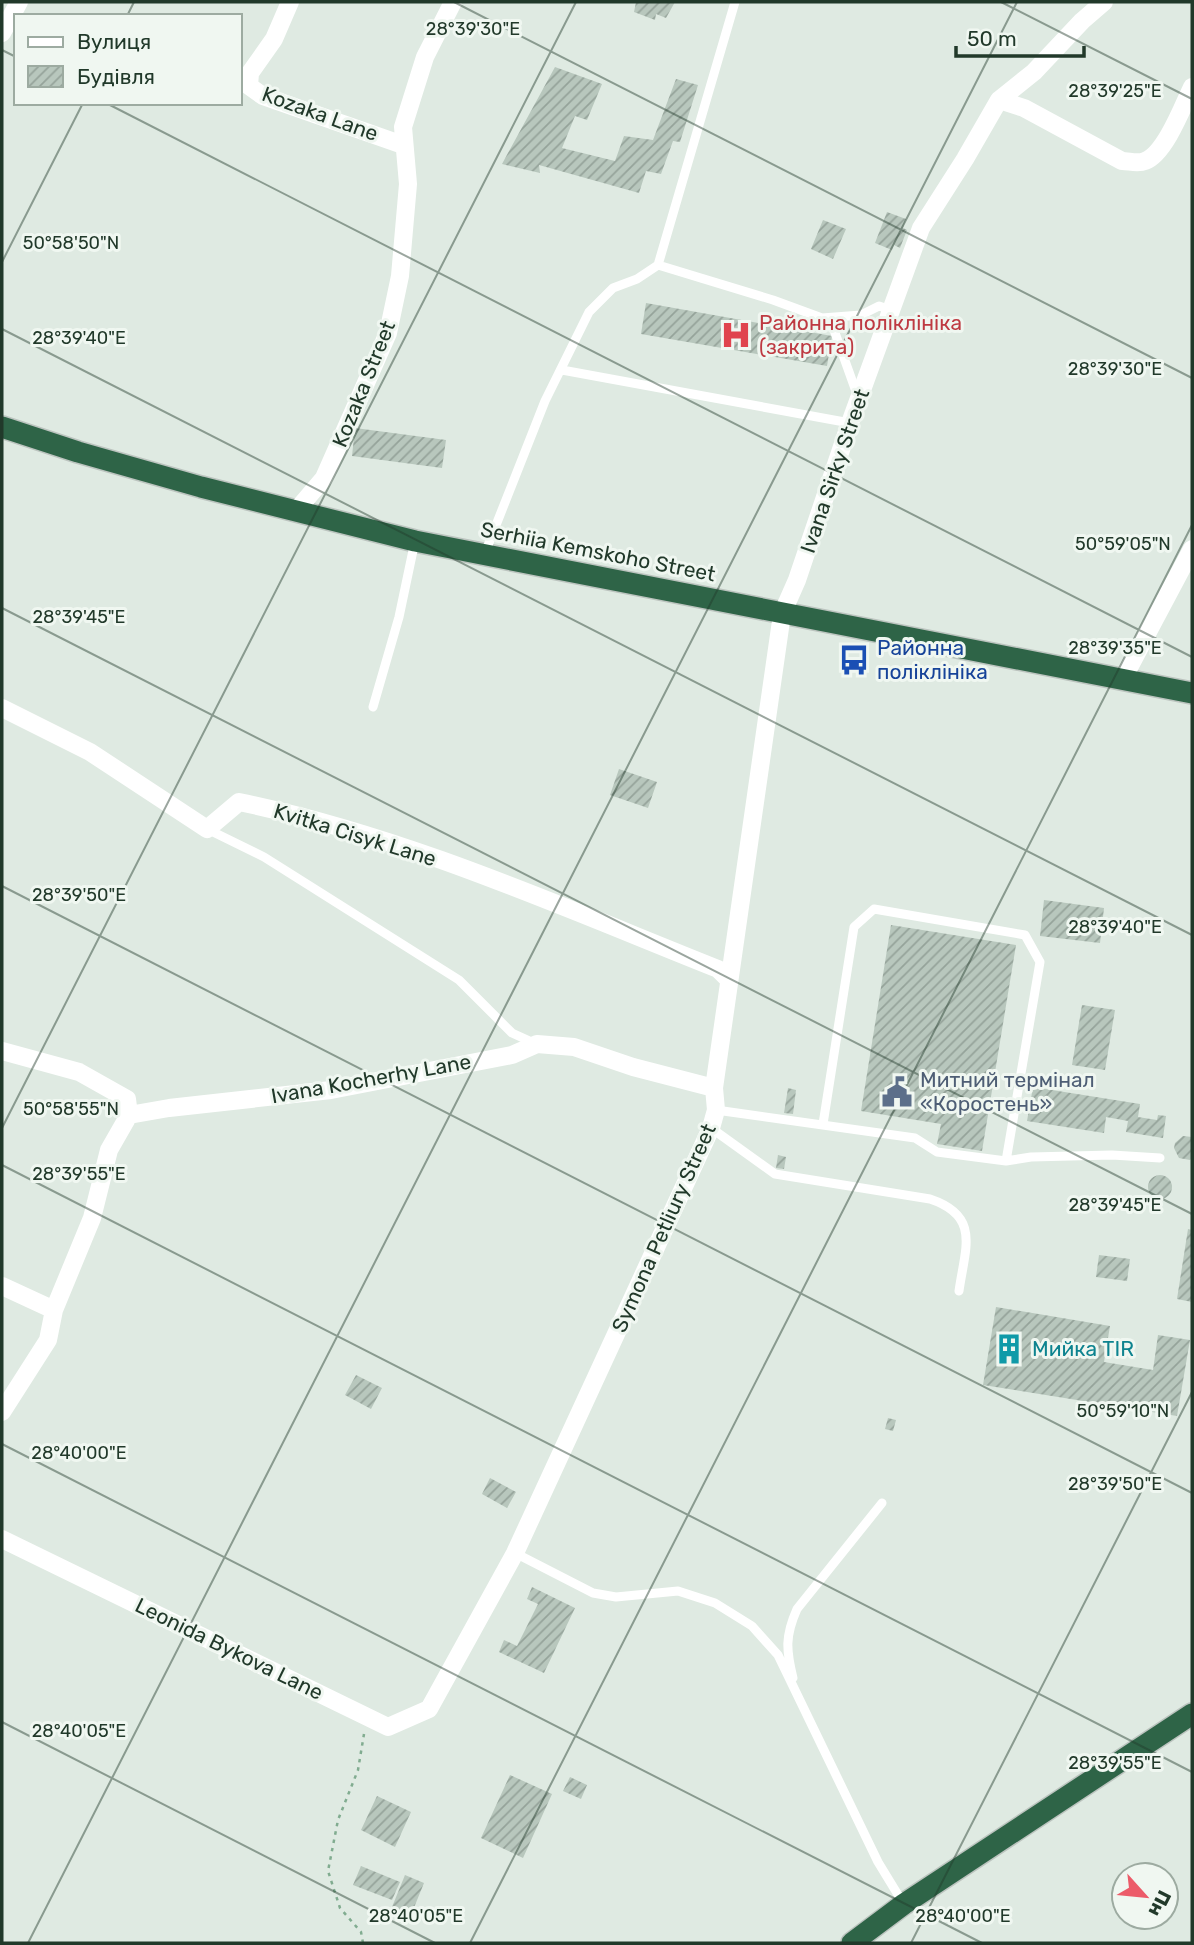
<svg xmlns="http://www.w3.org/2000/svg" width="1194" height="1945" viewBox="0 0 1194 1945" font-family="Rubik,sans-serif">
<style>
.building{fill:url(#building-hatch)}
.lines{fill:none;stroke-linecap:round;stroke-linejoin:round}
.highway-casing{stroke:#bcc4bf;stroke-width:24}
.path{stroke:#81ac90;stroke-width:2.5;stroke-dasharray:3.5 5;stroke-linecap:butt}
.lane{stroke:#fff;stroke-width:9}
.street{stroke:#fff;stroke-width:18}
.highway{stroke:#2e6447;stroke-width:21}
.ticks{fill:none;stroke:#21392a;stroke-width:2;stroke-opacity:0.45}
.labels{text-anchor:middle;stroke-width:6;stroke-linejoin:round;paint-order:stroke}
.street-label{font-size:21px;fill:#21392a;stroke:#f0f7f1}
.health-label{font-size:21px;fill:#be3a42;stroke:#f0f7f1;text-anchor:start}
.transit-label{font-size:21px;fill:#164399;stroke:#f0f7f1;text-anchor:start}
.service-label{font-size:21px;fill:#4e5e75;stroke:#f0f7f1;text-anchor:start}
.culture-label{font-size:21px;fill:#0d838f;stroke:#f0f7f1;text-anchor:start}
.ticks-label{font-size:18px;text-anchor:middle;fill:#21392a;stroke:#f0f7f1;stroke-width:6;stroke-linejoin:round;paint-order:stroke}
</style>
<defs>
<pattern id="building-hatch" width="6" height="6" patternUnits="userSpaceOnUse" patternTransform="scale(1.75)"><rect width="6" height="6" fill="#b8c7bd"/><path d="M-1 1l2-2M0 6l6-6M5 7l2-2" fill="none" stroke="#95a39a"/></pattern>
</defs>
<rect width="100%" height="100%" fill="#dfeae2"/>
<path class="building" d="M636,2H675L666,18L656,14L655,20L634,12Z
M555,67L602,84L587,120L575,116L562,148L615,161L624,136L653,140L676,79L698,85L680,142L673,141L661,174L646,171L639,193L539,165L540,173L502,164Z
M887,212L906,219L903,228L907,230L900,248L894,245L892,250L875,243Z
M823,220L846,229L833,259L811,249Z
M646,303L832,336L827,366L641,334Z
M355,428L446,440L442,468L352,456Z
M619,769L657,782L648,808L610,795Z
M1044,900L1104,908L1100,943L1040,936Z
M891,925L1016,945L982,1151L937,1144L941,1124L861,1111Z
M1082,1005L1115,1010L1105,1070L1072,1065Z
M1033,1087L1140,1104L1138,1117L1157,1120L1158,1115L1166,1116L1163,1138L1126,1132L1128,1121L1106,1117L1104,1133L1027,1121Z
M788,1088L796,1090L793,1114L784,1113Z
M1183,1136L1192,1137V1158L1190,1160L1179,1158L1174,1148L1175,1143Z
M778,1155L786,1157L784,1169L776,1168Z
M1148 1187a12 12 0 1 1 24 0a12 12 0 1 1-24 0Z
M1188,1229L1192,1230V1302L1177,1299Z
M1099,1255L1130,1259L1127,1281L1096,1277Z
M996,1307L1110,1326L1104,1362L1153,1370L1158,1335L1190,1340L1177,1416L983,1385Z
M356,1375L382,1388L371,1409L345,1395Z
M888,1418L896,1420L893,1431L885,1429Z
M490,1478L516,1492L507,1508L482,1494Z
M532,1587L575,1608L544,1673L499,1652L504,1640L517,1646L538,1604L527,1599Z
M510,1775L552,1794L523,1858L481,1838Z
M570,1777L587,1785L581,1799L563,1791Z
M377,1796L411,1812L395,1847L361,1830Z
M361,1866L400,1882L392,1900L353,1885Z
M405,1875L424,1883L411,1915L392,1907Z"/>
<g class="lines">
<g class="highway-casing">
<path id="highway" d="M2,427L78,452L201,487L415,541L1192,693
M852,1943L904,1904L1192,1714"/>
</g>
<path class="path" d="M363,1943L361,1932L340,1908L328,1871L338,1820L358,1770L364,1734"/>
<path class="lane" d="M658,265L773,300L822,318L834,330L858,397
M822,318L861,315L879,306L891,310
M562,370L850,423
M485,553L545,401L589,312L613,288L637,279L658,265L735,2
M373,707L399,617L415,541
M207,829L264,857L459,980L512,1033L534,1043
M716,1110L915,1138L937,1152L1006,1161L1031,1157L1112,1155L1160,1158
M823,1124L854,927L874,909L1025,935L1040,962L1006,1161
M711,1128L775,1174L930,1199C981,1216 965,1248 959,1291
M515,1553L593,1593L616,1597L678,1591L715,1603L752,1626L778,1655L878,1862L903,1903
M793,1678C786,1650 785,1636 797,1609L882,1503"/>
<path class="street" d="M290,2L274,39L250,73L249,86L263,96L403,145
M2,33L19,2
M999,100L1034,72L1082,21L1104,2
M295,512L324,478L388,333L400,276L408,184L403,127L425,57L453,2
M1123,679L1192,549
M2,708L90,752L207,829L239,802C405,836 562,907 718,969L728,979
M2,1051L79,1072L127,1099L129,1115L169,1108L331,1090L512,1055L537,1044L574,1047L633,1067L714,1088
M2,1286L54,1310
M2,1412L48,1340L54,1310L92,1218L109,1150L129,1115
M2,1539L388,1727L429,1709L515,1553L711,1128L716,1110L714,1088L782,614L797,580L850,423L921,228L965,159L999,100L1024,108L1122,161C1129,161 1138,164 1145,161C1165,154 1183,106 1192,87"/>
<use href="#highway" class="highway"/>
</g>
<path class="ticks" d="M454,2L1192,378M1001,2L1192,99M127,16L134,2M2,50L16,57M106,103L1192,657M2,262L83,103M2,329L1192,935M2,608L1192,1214M2,886L1192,1493M2,1128L576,2M2,1165L1192,1772M2,1444L982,1943M2,1722L435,1943M28,1943L1017,2M470,1943L1192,525M911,1943L1192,1392"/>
<defs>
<g id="hospital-bare" transform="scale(2.415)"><path d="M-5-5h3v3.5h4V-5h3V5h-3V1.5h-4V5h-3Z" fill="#e0444e" stroke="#f0f7f1" stroke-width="2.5" paint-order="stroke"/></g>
<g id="bus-bare" transform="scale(2.415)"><path d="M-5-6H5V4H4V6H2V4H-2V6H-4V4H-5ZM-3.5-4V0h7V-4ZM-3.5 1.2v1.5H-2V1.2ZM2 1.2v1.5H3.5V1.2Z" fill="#1a4fb4" stroke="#f0f7f1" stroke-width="2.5" paint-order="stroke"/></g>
<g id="civic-bare" transform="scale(2.415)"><path d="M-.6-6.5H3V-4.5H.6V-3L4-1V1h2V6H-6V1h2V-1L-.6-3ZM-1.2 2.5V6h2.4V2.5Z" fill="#5c6f8a" stroke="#f0f7f1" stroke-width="2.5" paint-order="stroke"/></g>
<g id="building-bare" transform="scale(2.415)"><path d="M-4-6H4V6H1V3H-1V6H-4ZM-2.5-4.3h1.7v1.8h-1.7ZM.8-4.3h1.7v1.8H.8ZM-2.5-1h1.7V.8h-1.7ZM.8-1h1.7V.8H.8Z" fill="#0f9aa8" stroke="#f0f7f1" stroke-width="2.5" paint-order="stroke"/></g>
</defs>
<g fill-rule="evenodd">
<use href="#hospital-bare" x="736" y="335"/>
<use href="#bus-bare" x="854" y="660"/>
<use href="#civic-bare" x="897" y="1092"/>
<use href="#building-bare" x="1009" y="1349"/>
</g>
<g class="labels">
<g class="street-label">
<text transform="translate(320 114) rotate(20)" y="7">Kozaka Lane</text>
<text transform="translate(364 384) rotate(-68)" y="7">Kozaka Street</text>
<text transform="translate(835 471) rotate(-71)" y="7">Ivana Sirky Street</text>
<text transform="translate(598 552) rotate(11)" y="7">Serhiia Kemskoho Street</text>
<text transform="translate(355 835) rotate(17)" y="7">Kvitka Cisyk Lane</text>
<text transform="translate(371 1079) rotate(-10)" y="7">Ivana Kocherhy Lane</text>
<text transform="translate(664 1228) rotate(-66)" y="7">Symona Petliury Street</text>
<text transform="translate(229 1649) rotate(26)" y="7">Leonida Bykova Lane</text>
</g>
<g class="health-label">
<text x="759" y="330">Районна поліклініка<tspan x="759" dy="24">(закрита)</tspan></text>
</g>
<g class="transit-label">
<text x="877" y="655">Районна<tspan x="877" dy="24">поліклініка</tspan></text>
</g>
<g class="service-label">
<text x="920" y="1087">Митний термінал<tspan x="920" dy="24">«Коростень»</tspan></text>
</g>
<g class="culture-label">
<text x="1032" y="1356">Мийка TIR</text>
</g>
</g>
<g class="ticks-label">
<text x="473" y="35">28°39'30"E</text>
<text x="1115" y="97">28°39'25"E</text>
<text x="71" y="249">50°58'50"N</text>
<text x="79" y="344">28°39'40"E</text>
<text x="1115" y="375">28°39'30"E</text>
<text x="1123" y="550">50°59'05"N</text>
<text x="79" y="623">28°39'45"E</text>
<text x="1115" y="654">28°39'35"E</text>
<text x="79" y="901">28°39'50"E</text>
<text x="1115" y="933">28°39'40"E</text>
<text x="71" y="1115">50°58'55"N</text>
<text x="79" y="1180">28°39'55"E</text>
<text x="1115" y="1211">28°39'45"E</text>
<text x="1123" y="1417">50°59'10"N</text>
<text x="79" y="1459">28°40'00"E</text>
<text x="1115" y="1490">28°39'50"E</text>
<text x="79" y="1737">28°40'05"E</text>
<text x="1115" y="1769">28°39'55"E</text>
<text x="416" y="1922">28°40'05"E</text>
<text x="963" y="1922">28°40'00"E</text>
</g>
<rect width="1194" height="1945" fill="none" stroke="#21392a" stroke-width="7"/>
<rect x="14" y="14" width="228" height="91" fill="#f0f7f1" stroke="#9daba1" stroke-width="2"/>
<rect x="28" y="37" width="35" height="10" fill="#ffffff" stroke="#9daba1" stroke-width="2"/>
<text x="77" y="49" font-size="21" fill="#21392a">Вулиця</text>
<rect x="28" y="66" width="35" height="21" fill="url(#building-hatch)" stroke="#9daba1" stroke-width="2"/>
<text x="77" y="84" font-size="21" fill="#21392a">Будівля</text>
<g transform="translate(1145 1896) rotate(117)"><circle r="33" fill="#f0f7f1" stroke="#9daba1" stroke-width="2"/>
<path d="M0-5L12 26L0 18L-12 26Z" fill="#ec5b69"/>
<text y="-10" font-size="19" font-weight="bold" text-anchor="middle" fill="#21392a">Пн</text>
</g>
<path d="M956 46v10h128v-10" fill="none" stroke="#21392a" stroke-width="3.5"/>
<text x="967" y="46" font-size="21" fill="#21392a" stroke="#f0f7f1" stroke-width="5" paint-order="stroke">50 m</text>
</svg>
